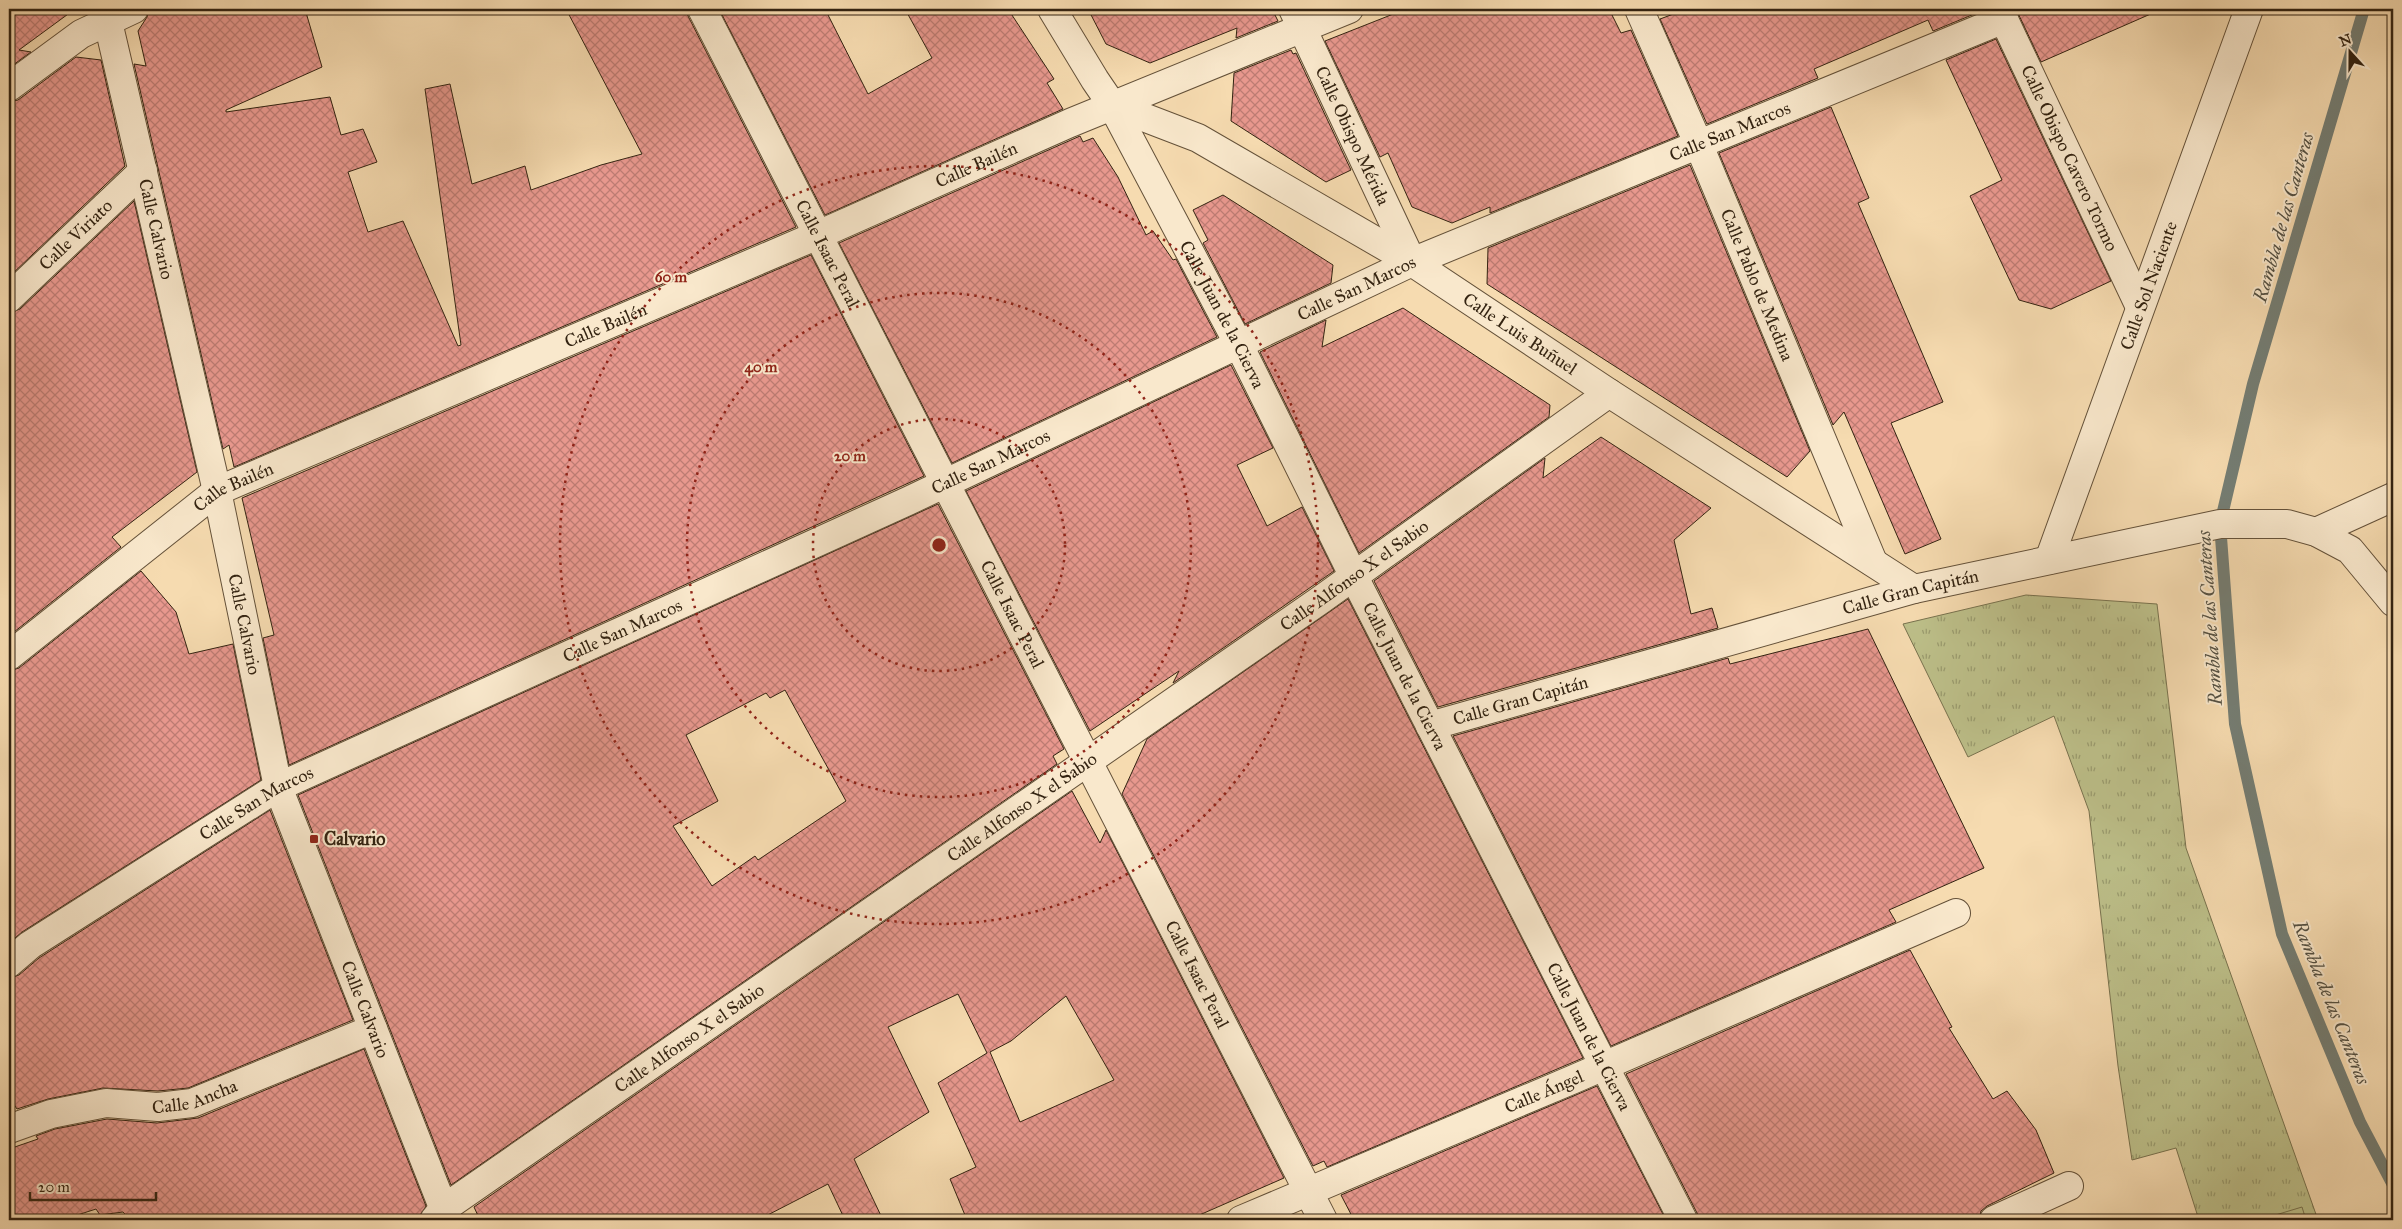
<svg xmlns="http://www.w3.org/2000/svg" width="2402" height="1229" viewBox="0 0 2402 1229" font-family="'IM FELL Great Primer',serif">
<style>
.park{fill:url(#park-tufts);stroke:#78724e}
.pitch{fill:#bdc08a;stroke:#78724e}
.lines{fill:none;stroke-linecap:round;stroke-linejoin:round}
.stream{stroke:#747d73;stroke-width:12}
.building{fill:url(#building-cross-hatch);stroke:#332311;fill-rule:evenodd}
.minor-casing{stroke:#645139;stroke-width:30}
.minor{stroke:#f9e8cc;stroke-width:28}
.ring{fill:none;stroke:#8f2418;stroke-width:2.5;stroke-dasharray:2.5 5}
.poi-dot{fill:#8f2418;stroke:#f9e8cc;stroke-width:2}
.labels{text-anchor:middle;stroke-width:4;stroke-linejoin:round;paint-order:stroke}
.street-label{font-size:18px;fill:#332311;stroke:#f9e8cc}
.poi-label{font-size:18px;font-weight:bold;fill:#332311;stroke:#f9e8cc;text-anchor:start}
.water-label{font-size:19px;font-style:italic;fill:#545042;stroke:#f9e8cc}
.centre{fill:#8f2418;stroke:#f9e8cc;stroke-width:2.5}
.ring-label{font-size:15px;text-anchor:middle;font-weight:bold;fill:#8f2418;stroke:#f9e8cc;stroke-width:4;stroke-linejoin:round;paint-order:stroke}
</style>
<defs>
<pattern id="park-tufts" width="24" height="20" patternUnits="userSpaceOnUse" patternTransform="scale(1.25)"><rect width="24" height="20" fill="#bdc08a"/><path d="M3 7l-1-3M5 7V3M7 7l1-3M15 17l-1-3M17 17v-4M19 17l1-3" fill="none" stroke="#9a9c6f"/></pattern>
<pattern id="building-cross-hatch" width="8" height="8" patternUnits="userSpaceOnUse" patternTransform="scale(1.25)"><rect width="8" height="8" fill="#e8988e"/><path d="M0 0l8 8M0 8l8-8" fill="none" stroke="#bd7c73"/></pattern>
</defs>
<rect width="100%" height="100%" fill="#f6dbb0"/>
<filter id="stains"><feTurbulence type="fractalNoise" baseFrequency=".004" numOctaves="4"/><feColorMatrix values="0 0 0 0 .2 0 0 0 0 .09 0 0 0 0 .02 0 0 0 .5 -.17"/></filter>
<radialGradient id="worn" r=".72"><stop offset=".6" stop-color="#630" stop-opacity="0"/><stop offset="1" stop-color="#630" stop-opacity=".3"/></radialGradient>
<path class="park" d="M2026,595L2157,604L2186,848L2318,1220H2199L2176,1148L2132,1160L2118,1066L2089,811L2054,716L1968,757L1903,624Z"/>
<path class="pitch" d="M2302,1207L2306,1220H2259Z"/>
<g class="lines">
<path class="stream" d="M2364,9L2253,384L2220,524L2235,724L2282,934L2360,1122L2393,1185"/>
</g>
<path class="building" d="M9,9H75L19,50L31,52L9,68Z
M149,9H305L322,67L226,110V112L330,97L341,135L363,129L377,162L348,172L368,232L403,221L458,346L461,345L425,89L450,84L472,184L525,166L531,190L601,165L642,154L566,9H686L688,16L796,227L234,467L229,445L223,449L134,64L146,66L138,31L147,17Z
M719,9H825L868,94L932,58L905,9H1008L1054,79L1047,83L1063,109L825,215Z
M1088,9H1278V11L1274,13L1278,21L1236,38L1237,28L1150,63L1106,44Z
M1406,9H1609L1621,33L1631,30L1678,136L1490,213V207L1452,223L1412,207L1388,153L1380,157L1325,41Z
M1687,9H1984V10L1933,31L1928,20L1814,69L1818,78L1707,124L1660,19Z
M2016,9H2162L2041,62Z
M1996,39L2111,281L2051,309L2019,300L1970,196L2002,180L1946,60Z
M1291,50L1293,54L1296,53L1351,170L1326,182L1231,121L1234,73Z
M76,57L101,60L125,166L9,277V102L18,100Z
M1831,107L1869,198L1858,203L1943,402L1891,423L1941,539L1905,554L1844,412L1833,425L1719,153Z
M1080,136L1083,142L1093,138L1118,177L1146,235L1153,231L1173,260L1176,259L1217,337L952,463L839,243Z
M1690,165L1810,451L1787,477L1487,284L1488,248Z
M1223,195L1333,265L1331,283L1245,324L1203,243L1208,240L1193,210Z
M134,201L197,472L112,537L121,547L9,636V313L20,309Z
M811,255L924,476L289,765L263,638L274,635L242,498Z
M1403,308L1550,405L1549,417L1359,553L1260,352L1326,320L1322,347Z
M1231,365L1273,448L1237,465L1267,526L1302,507L1334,571L1173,683L1179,671L1090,731L966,491Z
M1601,437L1711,508L1674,540L1691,614L1712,608L1718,628L1438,707L1374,581L1545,458L1543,478Z
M938,504L1064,749L1053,756L1057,764L451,1185L298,795ZM785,690L846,801L758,860L755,856L712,886L673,826L718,801L686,735L766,693L770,698Z
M141,571L176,612L189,654L233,644L261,780L22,932L9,943V671L19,668Z
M1348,599L1583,1058L1327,1167L1324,1161L1313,1166L1122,794L1147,739Z
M1868,629L1984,868L1889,910L1896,922L1611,1046L1453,736L1728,658L1730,664Z
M1072,791L1100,843L1106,830L1284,1178L1188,1220H967L950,1179L976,1167L938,1083L987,1053L958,994L888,1027L929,1112L854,1159L883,1220H845L828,1184L758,1220H480L474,1207ZM1066,996L1114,1080L1020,1122L990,1052L1011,1041Z
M270,810L353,1020L188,1088L158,1091L103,1088L48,1099L17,1109L9,1097V978L19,975L39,958Z
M1910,950L1952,1027L1949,1028L1993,1099L2007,1091L2036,1130L2054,1173L1987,1206L1981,1211L1979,1220H1699L1697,1213L1626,1074Z
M364,1049L426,1206L419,1220H130L123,1212L100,1215L96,1209L62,1220H9V1149L38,1139L36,1136L55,1129L107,1119L157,1123L198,1118Z
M1597,1086L1666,1220H1354L1341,1195Z"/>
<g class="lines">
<g class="minor-casing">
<g id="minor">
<path id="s1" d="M105,9L217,491L278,787L448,1220"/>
<path id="s2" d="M702,9L1323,1220"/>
<path id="s3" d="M1052,9L1095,80L1112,105L1239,345L1354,577L1683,1220"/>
<path id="s4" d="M1293,9L1412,262"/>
<path id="s5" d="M1639,9L1698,143L1873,562"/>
<path id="s6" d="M1999,9L2140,307"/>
<path d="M9,87L81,34L134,9"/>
<path id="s7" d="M1112,105L1198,138L1412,262L1609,393L1914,589"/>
<path id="s8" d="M9,298L143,171"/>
<path d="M2316,532L2393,497"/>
<path id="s9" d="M2049,560L2249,9"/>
<path id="s10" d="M9,656L217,491L818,235L1070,123L1349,9"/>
<path id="s11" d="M1430,726L1914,589L2220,524H2287L2316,532L2350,550L2393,602"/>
<path id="s12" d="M9,963L30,945L278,787L908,501L1412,262L2004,19"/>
<path id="s13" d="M9,1129L51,1114L106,1103L158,1107L192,1103L373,1029"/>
<path id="s14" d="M434,1220L443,1209L1319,601L1609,393"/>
<path id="s15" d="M1241,1220L1574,1079L1956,913"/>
<path d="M1994,1220L2069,1186"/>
</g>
</g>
<use href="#minor" class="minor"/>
</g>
<g class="ring">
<circle cx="939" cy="545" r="126"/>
<circle cx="939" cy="545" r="252"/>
<circle cx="939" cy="545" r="379"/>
</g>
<rect class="poi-dot" x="309" y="834" width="10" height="10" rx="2.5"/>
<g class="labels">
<g class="street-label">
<text dy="6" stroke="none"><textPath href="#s12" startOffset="1915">Calle San Marcos</textPath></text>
<text dy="6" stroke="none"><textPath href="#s4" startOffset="140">Calle Obispo Mérida</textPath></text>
<text dy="6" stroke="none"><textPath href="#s6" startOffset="165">Calle Obispo Cavero Tormo</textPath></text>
<text dy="6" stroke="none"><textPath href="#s10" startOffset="1092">Calle Bailén</textPath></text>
<text dy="6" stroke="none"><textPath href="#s1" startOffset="226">Calle Calvario</textPath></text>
<text dy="6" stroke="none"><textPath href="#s8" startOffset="92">Calle Viriato</textPath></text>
<text dy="6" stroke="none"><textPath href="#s2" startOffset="275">Calle Isaac Peral</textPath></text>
<text dy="6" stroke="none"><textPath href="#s9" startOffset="292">Calle Sol Naciente</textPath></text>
<text dy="6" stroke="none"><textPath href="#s5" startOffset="300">Calle Pablo de Medina</textPath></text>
<text dy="6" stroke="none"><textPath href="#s12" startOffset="1510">Calle San Marcos</textPath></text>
<text dy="6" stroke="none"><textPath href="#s3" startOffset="350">Calle Juan de la Cierva</textPath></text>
<text dy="6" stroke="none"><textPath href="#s10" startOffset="688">Calle Bailén</textPath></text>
<text dy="6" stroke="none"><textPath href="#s7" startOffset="469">Calle Luis Buñuel</textPath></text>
<text dy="6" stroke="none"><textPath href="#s12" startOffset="1105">Calle San Marcos</textPath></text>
<text dy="6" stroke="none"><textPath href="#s10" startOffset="282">Calle Bailén</textPath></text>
<text dy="6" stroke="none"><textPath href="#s14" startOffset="1124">Calle Alfonso X el Sabio</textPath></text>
<text dy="6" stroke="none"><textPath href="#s11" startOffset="499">Calle Gran Capitán</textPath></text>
<text dy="6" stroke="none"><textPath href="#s2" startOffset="680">Calle Isaac Peral</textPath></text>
<text dy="6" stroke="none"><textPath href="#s1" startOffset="631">Calle Calvario</textPath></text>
<text dy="6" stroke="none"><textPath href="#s12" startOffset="700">Calle San Marcos</textPath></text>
<text dy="6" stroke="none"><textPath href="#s3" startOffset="755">Calle Juan de la Cierva</textPath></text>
<text dy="6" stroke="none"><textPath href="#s11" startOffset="94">Calle Gran Capitán</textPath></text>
<text dy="6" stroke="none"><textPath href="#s12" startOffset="295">Calle San Marcos</textPath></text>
<text dy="6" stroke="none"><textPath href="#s14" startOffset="719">Calle Alfonso X el Sabio</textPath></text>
<text dy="6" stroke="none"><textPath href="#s2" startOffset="1085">Calle Isaac Peral</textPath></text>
<text dy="6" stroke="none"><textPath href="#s1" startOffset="1036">Calle Calvario</textPath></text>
<text dy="6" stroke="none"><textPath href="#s3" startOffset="1160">Calle Juan de la Cierva</textPath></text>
<text dy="6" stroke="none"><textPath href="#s14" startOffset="314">Calle Alfonso X el Sabio</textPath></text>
<text dy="6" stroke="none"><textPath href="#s15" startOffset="329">Calle Ángel</textPath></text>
<text dy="6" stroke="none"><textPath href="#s13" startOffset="191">Calle Ancha</textPath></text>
</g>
<g class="poi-label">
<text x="324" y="845">Calvario</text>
</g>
<g class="water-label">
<text transform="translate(2283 217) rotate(-74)" y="7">Rambla de las Canteras</text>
<text transform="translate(2209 618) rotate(-94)" y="7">Rambla de las Canteras</text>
<text transform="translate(2332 1002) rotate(68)" y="7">Rambla de las Canteras</text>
</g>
</g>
<circle cx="939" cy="545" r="8" class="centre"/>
<g class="ring-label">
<text x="671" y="282">60 m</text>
<text x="761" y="372">40 m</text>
<text x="850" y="461">20 m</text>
</g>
<rect width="2402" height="1229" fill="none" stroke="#f6dbb0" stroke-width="30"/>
<rect x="10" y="10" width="2382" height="1209" fill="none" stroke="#332311" stroke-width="2.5"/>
<rect x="15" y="15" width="2372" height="1199" fill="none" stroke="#332311"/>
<g transform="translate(2350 52) rotate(339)" stroke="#f9e8cc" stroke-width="4" paint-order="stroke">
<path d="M0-4L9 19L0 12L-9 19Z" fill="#332311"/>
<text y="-8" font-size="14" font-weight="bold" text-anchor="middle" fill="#332311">N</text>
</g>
<path d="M30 1192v8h126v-8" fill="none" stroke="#332311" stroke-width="2.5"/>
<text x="38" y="1192" font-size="15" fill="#332311" stroke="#f9e8cc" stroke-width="4" paint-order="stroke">20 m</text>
<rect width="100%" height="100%" filter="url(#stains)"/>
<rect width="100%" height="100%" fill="url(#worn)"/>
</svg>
